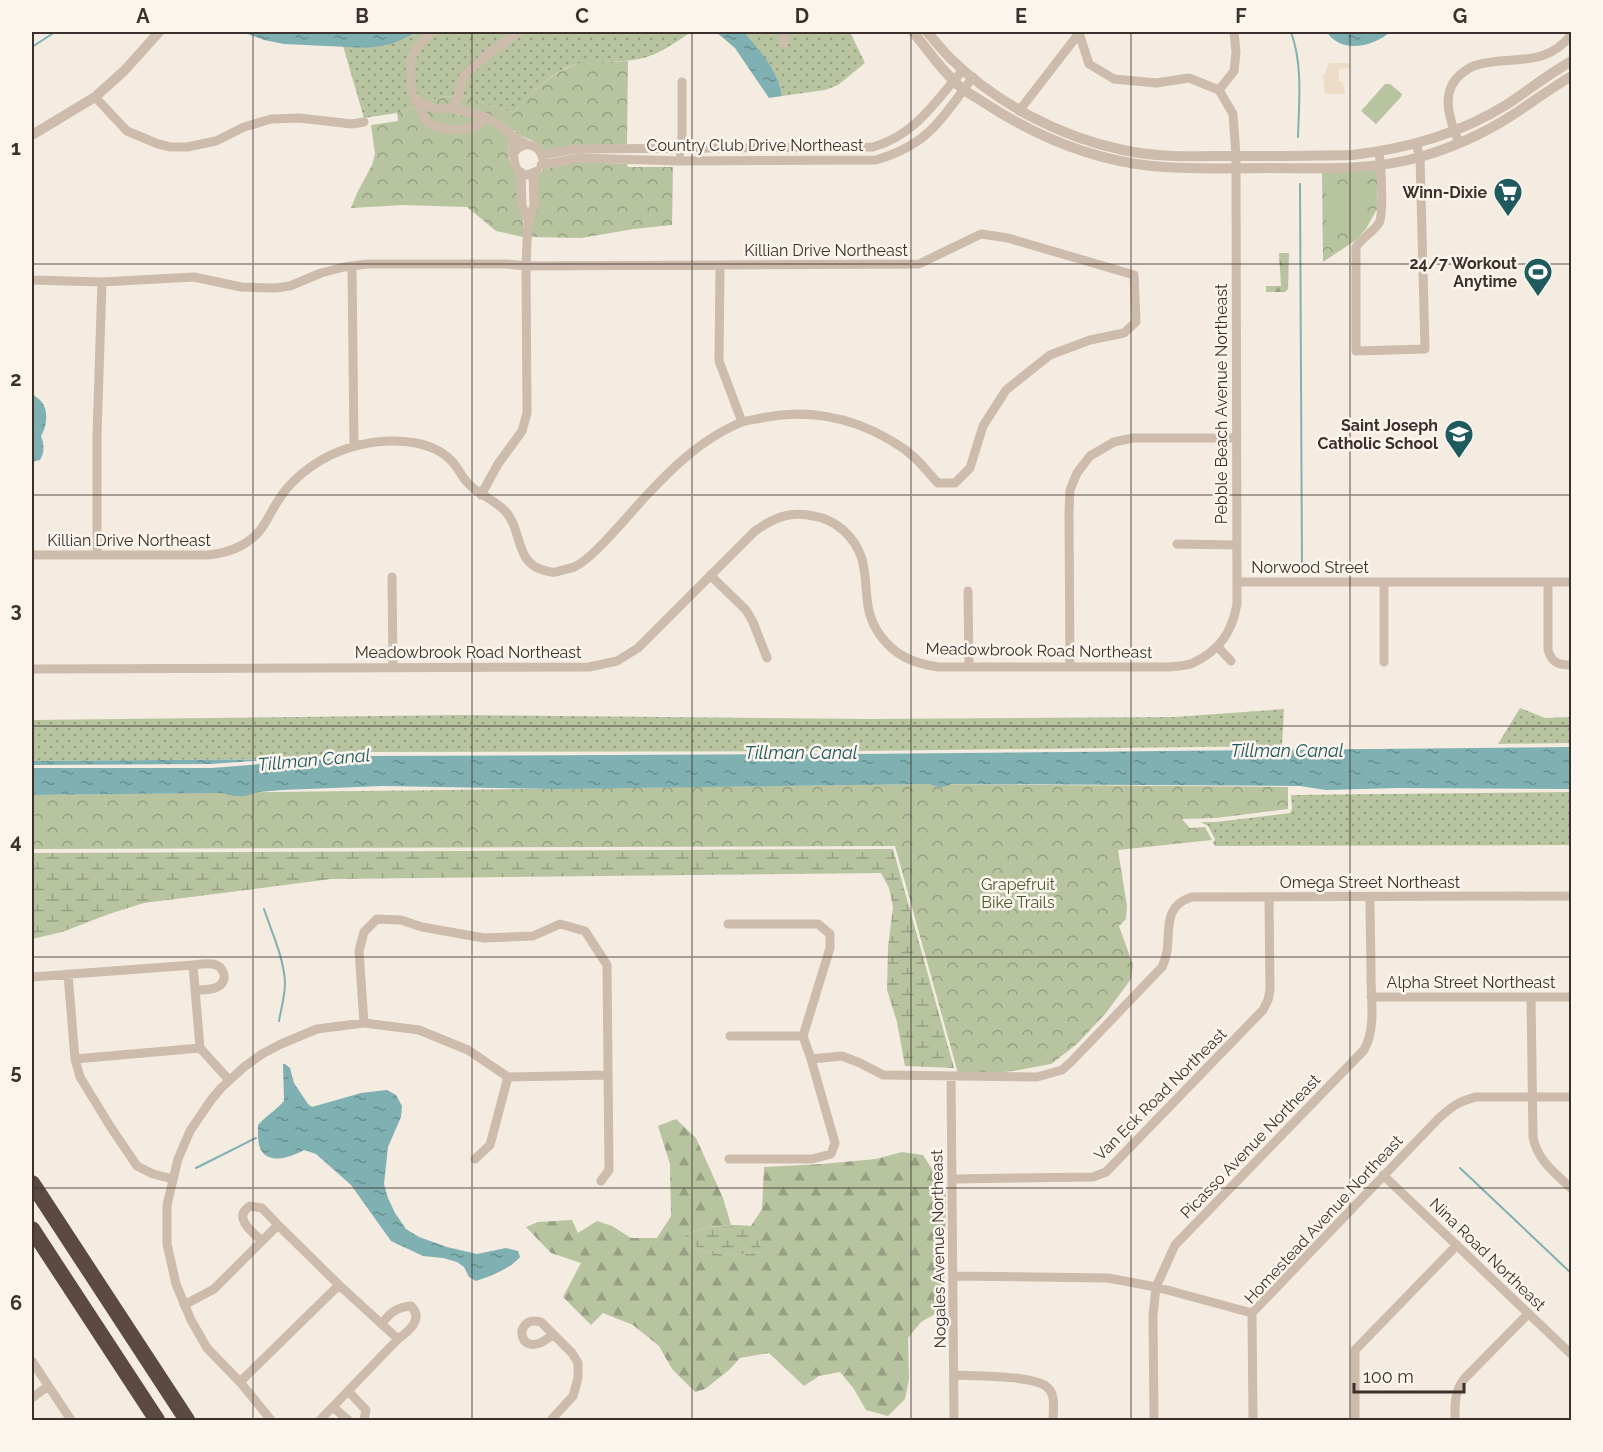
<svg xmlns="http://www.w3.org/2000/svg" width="1603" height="1452" viewBox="0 0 1603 1452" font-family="Raleway,sans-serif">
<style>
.grass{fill:url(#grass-dots)}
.forest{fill:url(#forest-firs)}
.wetland{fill:url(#wetland-marsh)}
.park{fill:url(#park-crowns)}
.pitch{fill:#b8c4a0}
.plaza{fill:#ecdcc8}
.water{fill:url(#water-ripples)}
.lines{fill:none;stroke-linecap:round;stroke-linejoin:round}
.stream{stroke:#7fb0b2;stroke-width:2}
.minor{stroke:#cdbbac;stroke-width:9}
.tertiary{stroke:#cdbbac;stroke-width:10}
.motorway{stroke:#5c4a42;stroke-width:16}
.grid{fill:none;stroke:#3b302b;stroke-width:1.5;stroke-opacity:0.55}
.labels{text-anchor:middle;stroke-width:5;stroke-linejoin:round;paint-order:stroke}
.street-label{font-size:16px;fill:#3b302b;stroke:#fbf5ee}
.poi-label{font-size:16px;font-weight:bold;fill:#3b302b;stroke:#fbf5ee;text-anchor:end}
.park-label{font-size:16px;fill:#4a5a2e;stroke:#fbf5ee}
.water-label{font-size:18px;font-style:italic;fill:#1f5a5e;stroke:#fbf5ee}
.neatline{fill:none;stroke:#3b302b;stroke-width:2}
.grid-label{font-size:20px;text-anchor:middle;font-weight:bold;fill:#3b302b}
</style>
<defs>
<pattern id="grass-dots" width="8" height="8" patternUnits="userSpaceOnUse" patternTransform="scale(1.5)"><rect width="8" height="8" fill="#b8c4a0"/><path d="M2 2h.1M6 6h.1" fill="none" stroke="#97a083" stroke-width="1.8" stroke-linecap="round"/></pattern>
<pattern id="forest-firs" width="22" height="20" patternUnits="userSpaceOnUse" patternTransform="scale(1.5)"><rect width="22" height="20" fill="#b8c4a0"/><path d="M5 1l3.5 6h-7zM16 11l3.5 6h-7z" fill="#97a083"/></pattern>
<pattern id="wetland-marsh" width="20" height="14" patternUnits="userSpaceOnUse" patternTransform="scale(1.5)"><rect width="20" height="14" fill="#b8c4a0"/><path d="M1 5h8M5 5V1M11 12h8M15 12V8" fill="none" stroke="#97a083"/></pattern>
<pattern id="park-crowns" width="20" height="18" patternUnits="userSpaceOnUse" patternTransform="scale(1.5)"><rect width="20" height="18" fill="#b8c4a0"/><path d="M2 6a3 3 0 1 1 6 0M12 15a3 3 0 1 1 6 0" fill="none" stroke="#97a083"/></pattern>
<pattern id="water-ripples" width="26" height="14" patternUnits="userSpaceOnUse" patternTransform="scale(1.5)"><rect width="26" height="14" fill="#7fb0b2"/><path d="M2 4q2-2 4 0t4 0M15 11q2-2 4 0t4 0" fill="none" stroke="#699091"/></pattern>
</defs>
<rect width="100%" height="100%" fill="#f4ebe1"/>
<path class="grass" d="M419,32H512L488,49L454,96L441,97L397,113L364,118L343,46L368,48L413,35Z
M526,32H691C679,40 661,53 647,57C626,63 605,61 583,63C558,65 529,94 514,113L462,96L467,78L492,56Z
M744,32H850L865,63L838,85L825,90L782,96C778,71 759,51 744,32Z
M1520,708L1545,718L1571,717V743L1498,744Z
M1284,709L1282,746L857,751L362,752L282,759L32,761V720L464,715L869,719L1175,717Z
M1571,792V845L1215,846L1213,843L1215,839L1208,826L1201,822H1216L1290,813L1292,809L1291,795Z"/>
<path class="forest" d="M1279,253H1289L1288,289L1285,292H1266V286H1281Z
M676,1119L696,1138L723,1198L731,1225L708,1227L684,1235C689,1241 695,1247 703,1251C713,1255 750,1255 761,1252V1248L751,1226L762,1209L764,1167L822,1164L876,1159L902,1152L923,1155L945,1189L946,1200L944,1290L940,1311L921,1322L908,1338L909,1379L905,1399L888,1416L866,1410L854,1389L840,1372L819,1376L804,1386L769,1353L740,1358L729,1370L705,1389L695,1392L672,1369L659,1346L633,1325L603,1313L591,1325L563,1297L581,1263L551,1253L526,1227L538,1222L572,1220L578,1233L597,1221L612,1226L631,1238H657L671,1216L670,1164L658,1126Z"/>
<path class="wetland" d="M893,849L954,1068L905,1066L897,1022L887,990L888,947L893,907L889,888L881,873L331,879L144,903L109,914L62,932L32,939V853Z
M737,1225L752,1226L761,1248V1252C750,1255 713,1255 703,1251C695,1247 689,1241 684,1235L708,1227Z"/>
<path class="park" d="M628,61L627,144L544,150C537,140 526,139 515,133V131H513C492,114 484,112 459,106L462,96L514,113C530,93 555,69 581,63C593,61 614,62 628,61Z
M454,96L449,112L485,121L494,126L508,138C509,152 507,164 517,175L523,219V237L496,231L467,207L403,205L351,208L357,193L372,165L375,154L371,125L398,121L397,113L441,97Z
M580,162L627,164L628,167H673L672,225L634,229L581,238L531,237L537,176L544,169Z
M1377,170V209L1366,229L1356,240L1323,262L1322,172Z
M930,784L1288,787V809L1216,818L1182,819L1190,828L1205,827L1212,840L1118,850L1127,906L1126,919L1119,926L1133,965L1131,979L1106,1013L1077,1044L1051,1064L1013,1071L959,1077L895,846L32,849V795Z"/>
<path class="pitch" d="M1385,84H1390L1402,94L1401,97L1376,124L1361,111Z
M1363,185L1364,226L1327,227L1326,186Z"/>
<path class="plaza" d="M1329,63H1350V68L1339,69V81L1343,82L1345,94H1325L1323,75L1326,74V68L1328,67Z"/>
<path class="water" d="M242,32H419L391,44L368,48L284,44L264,40Z
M716,32H744C760,51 778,70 782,96L769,98L735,48Z
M1327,32H1390C1373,47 1341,54 1327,32Z
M32,394C35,396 38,398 41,401C49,410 47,426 41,436C44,444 45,451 40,460L32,462Z
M1572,747L1571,789L1398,788L1326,790L1300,786L951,784C943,788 938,788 930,784L558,789L383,786L282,790L259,792L245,796H235L222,793L32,795V768H211L362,756L856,754Z
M282,759L211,764L32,765V761Z
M283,1064H285L290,1068L294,1083L308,1104L312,1107L361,1093L387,1090L396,1095L402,1106L401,1117L388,1147L384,1184L388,1198L395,1213L406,1229L419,1237L447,1247L477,1254L506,1248L518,1251L520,1257C508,1270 493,1275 476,1281L469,1277L464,1267L457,1262L443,1258L423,1256L391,1241L351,1185L316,1154L304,1150C293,1156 274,1164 263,1153C257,1146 258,1133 258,1125C266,1116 276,1110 284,1101Z"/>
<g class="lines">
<path class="stream" d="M1291,32C1303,65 1299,102 1298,137
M32,47L55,32
M1300,184L1302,568
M264,909C272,933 284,958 285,983C285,996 281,1009 279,1021
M196,1168L256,1138
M1460,1168L1572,1274
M431,1420L432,1419"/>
<path class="minor" d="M432,32L417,47L410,61L411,91L428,124C446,130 473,135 486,117
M784,43V32
M1219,90L1234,71L1236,52L1234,32
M95,97L127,131L158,144L171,147H187L216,141L244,127L271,119L299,118L352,124L364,122
M415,99L434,108L454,109L486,117L496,123L512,136L526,144
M454,109L464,75L490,52L519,32
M1019,111L1080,32
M512,136C514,151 510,186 537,171
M1459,143C1450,121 1439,92 1461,74C1466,70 1471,66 1477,65C1511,55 1545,69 1572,34
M1379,152C1381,165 1384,214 1379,223C1373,232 1362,238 1356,247V351L1425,349L1420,157L1416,144
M514,153C523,140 539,143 543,159
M680,153L682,135V82
M542,155L576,149L873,147C916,135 935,101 963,70
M541,165L579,158L680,161L876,160C896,154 917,144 932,129C947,114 960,94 973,77
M521,172L522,206L528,220
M720,265L719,361L742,422
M352,266L354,446
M32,280L102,282L194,277L241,287L275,288L290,286L321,273L344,267L367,264H507L526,266L919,264L981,234L1008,238L1134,275L1136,322L1124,333L1090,340L1050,355L1006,390L983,426L970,468L955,483H938C928,473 920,461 909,453C904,448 896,444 890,440C850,416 803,408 757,419C750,420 742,421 735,425C700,441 672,468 646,496C630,513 593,559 574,567C569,569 562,570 556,572C552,573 548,571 543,570C515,563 522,528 505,511C496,501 482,496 472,487C464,481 461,473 455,465C446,453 431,446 416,443C370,435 322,451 290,485C279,496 273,510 265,523C253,544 230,553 208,555H32
M481,495L498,464L522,431L527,413L526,266L528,220L534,206L533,173
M1177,544L1237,545
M97,555V435L102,282
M710,575L746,610L753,622L767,658
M392,577L393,668
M1237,582H1572
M1384,582V662
M1548,582V650C1552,663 1558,665 1572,665
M968,591L969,667
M1218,647L1231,661
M1070,667L1069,513L1070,490L1077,473L1090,456L1114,442L1133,438H1237
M32,669L589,667L617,661L638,648L755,531C775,517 790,511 814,516C825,518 835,523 843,530C880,563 854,600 880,635C895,656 913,663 938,667H1170C1177,666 1187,666 1193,663C1220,650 1232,632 1237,604L1236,156L1233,114L1219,90L1189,78L1156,83L1114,79L1089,64L1079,33
M728,924H818L830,934V948L803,1036L811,1059L835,1143L831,1154L812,1159H729
M193,965C200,964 207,963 213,964C223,966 229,979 219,986C213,990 203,990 195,990
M68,974L75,1059L80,1077L110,1126L137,1166L153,1174L173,1179
M32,977L193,965L200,1048
M1371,997H1572
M1531,997L1533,1137C1537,1160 1555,1173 1572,1189
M364,1023L359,951L364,932L377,919L401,920L422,927L484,938L533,936L560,924L585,931L607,965L609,1170L601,1181
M730,1036H803
M75,1059L200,1048L229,1080
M811,1059L842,1056L860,1063L883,1075L1037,1077L1062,1070L1071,1062L1162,967C1176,941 1156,908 1192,897L1572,896
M951,1076L954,1420
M475,1159L490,1145L508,1077
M1383,1175L1572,1355
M952,1179L1093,1177L1106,1172L1263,1010L1268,1000L1270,990L1269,897
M262,1241C252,1232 232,1217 250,1206L262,1208L278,1225
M953,1276L1108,1278L1156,1287L1252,1313
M184,1305L214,1289L278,1225L339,1285L398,1339L320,1420
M382,1324C389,1313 397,1307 411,1306C424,1319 409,1331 398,1339
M32,1361L71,1420
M955,1375C974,1376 1036,1375 1048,1388C1056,1395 1053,1411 1053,1420
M240,1382L339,1285
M348,1391L366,1410L364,1420
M32,1398L48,1386
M333,1407L348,1420
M271,1420L240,1382L207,1348L191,1320L176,1284L167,1244V1205L178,1159L190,1131L211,1100L221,1088L244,1067L262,1054L281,1044L317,1029L364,1023L419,1030L468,1050L508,1077L608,1075
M551,1420L573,1396L578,1378V1363L572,1353L541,1322C510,1314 519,1366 553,1334
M1154,1420L1153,1316L1156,1287L1175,1245L1364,1050C1376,1029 1371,1000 1371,976C1371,950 1370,923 1370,897
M1253,1420L1252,1313L1438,1119C1451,1107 1459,1101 1476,1097H1572
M1355,1420V1350L1457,1245
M1455,1420C1455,1403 1454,1393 1464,1379L1528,1314"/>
<path class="tertiary" d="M913,32C929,51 944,74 964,90C973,96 982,101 991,107C1040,138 1094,160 1152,166C1191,170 1231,168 1270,168C1320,168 1371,171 1420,157C1451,148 1483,134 1511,116C1531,103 1551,88 1572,76
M927,32C935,41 943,51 951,59C998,104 1060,137 1123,150C1159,158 1197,156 1233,156C1273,156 1312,156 1352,155C1406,149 1459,134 1506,105C1528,91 1548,74 1572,61
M32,135L95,97L124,71L159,32"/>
<path class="motorway" d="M32,1183L187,1420
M32,1229L157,1420"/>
</g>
<path class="grid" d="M253,32V1420M472,32V1420M692,32V1420M911,32V1420M1131,32V1420M1350,32V1420M32,264H1572M32,495H1572M32,726H1572M32,957H1572M32,1188H1572"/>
<defs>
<g id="supermarket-pin" transform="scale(1.5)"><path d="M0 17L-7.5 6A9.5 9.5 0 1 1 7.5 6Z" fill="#1f5a5e" stroke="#fbf5ee"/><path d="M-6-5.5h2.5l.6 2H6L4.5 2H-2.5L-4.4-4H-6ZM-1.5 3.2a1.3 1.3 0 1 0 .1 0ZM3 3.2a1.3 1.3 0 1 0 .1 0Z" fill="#fff"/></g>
<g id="stadium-pin" transform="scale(1.5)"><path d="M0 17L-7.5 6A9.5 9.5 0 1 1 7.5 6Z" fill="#1f5a5e" stroke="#fbf5ee"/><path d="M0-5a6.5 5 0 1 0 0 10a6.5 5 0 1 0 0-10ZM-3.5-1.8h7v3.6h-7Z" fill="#fff"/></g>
<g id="school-pin" transform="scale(1.5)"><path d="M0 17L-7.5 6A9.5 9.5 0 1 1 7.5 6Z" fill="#1f5a5e" stroke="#fbf5ee"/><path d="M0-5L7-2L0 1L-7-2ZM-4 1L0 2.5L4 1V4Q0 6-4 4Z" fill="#fff"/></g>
</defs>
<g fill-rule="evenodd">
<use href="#supermarket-pin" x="1508" y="192"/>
<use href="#stadium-pin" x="1538" y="272"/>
<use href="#school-pin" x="1459" y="434"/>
</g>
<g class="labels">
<g class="street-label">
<text x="755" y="151">Country Club Drive Northeast</text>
<text x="826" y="256">Killian Drive Northeast</text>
<text transform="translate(1221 404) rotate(-90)" y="6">Pebble Beach Avenue Northeast</text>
<text x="129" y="546">Killian Drive Northeast</text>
<text x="1310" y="573">Norwood Street</text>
<text transform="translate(1039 650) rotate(1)" y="6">Meadowbrook Road Northeast</text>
<text x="468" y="658">Meadowbrook Road Northeast</text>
<text x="1370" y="888">Omega Street Northeast</text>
<text x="1471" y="988">Alpha Street Northeast</text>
<text transform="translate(1160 1094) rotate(-45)" y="6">Van Eck Road Northeast</text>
<text transform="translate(1250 1146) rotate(-46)" y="6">Picasso Avenue Northeast</text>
<text transform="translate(1323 1219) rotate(-47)" y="6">Homestead Avenue Northeast</text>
<text transform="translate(938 1249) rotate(-91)" y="6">Nogales Avenue Northeast</text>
<text transform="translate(1488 1254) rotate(44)" y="6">Nina Road Northeast</text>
</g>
<g class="poi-label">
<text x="1487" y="198">Winn-Dixie</text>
<text x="1517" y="269">24/7 Workout<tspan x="1517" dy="18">Anytime</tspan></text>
<text x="1438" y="431">Saint Joseph<tspan x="1438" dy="18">Catholic School</tspan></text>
</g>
<g class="park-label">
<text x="1018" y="890">Grapefruit<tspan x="1018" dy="18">Bike Trails</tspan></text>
</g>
<g class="water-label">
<text x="1287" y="757">Tillman Canal</text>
<text x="801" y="759">Tillman Canal</text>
<text transform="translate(314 760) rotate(-5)" y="6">Tillman Canal</text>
</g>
</g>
<rect width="1603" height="1452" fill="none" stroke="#fbf5ee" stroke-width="66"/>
<path d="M1354 1383v9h110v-9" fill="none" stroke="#3b302b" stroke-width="3"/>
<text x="1363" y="1383" font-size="18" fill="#3b302b" stroke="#fbf5ee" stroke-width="4.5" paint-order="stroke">100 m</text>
<rect x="33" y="33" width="1537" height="1386" class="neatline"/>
<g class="grid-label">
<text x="143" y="23">A</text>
<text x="362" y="23">B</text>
<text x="582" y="23">C</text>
<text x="802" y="23">D</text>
<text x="1021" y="23">E</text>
<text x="1241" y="23">F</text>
<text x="1460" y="23">G</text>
<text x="16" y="155">1</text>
<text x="16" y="386">2</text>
<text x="16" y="617">3</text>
<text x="16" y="848">4</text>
<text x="16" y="1079">5</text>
<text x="16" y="1310">6</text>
</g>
</svg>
